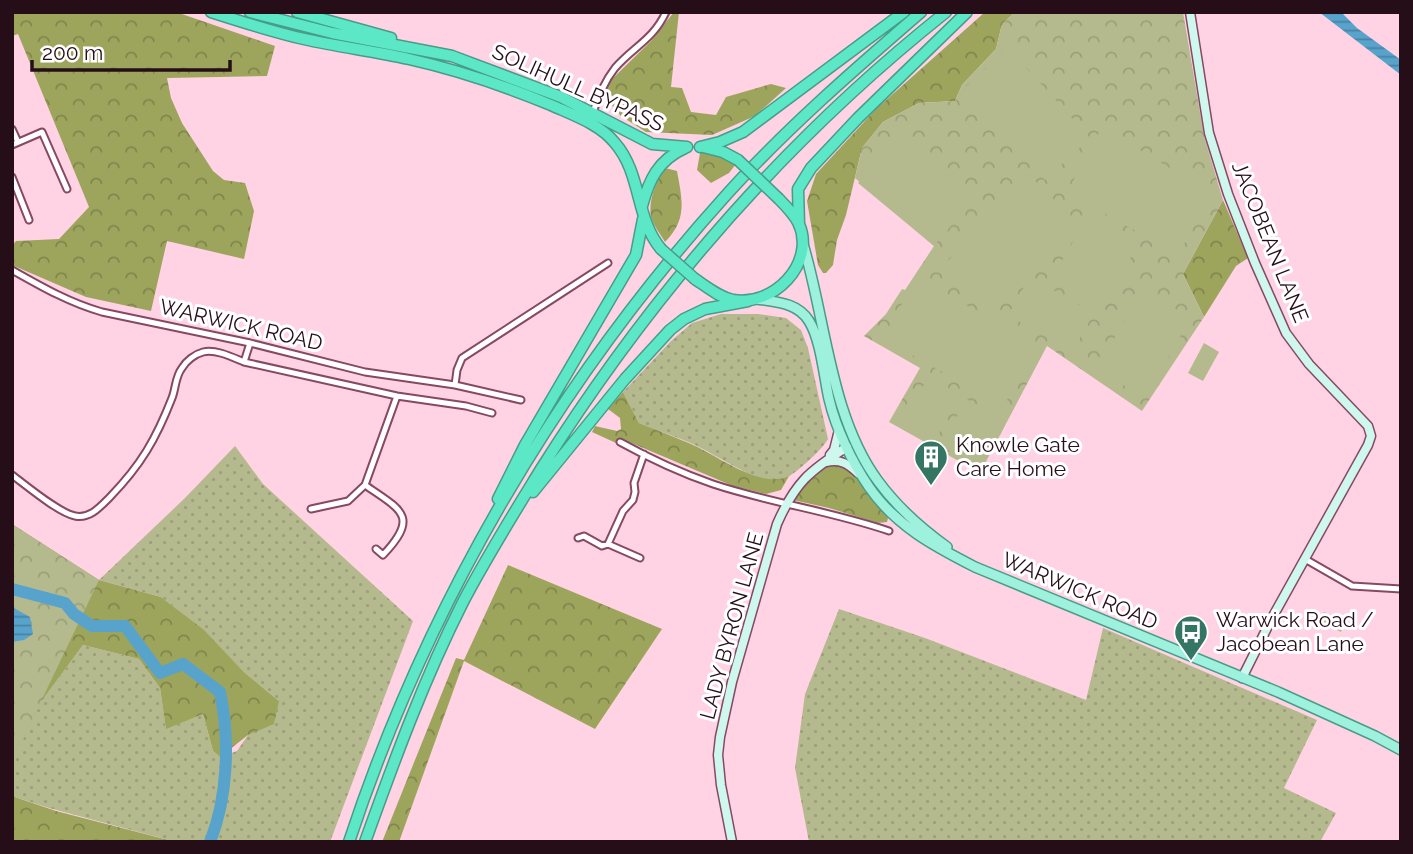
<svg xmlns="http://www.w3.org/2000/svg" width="1413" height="854" viewBox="0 0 1413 854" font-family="Raleway,sans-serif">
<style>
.grass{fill:url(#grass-dots)}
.forest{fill:url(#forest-crowns)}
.park{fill:url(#park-crowns)}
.pitch{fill:#b4ba8e}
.water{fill:url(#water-rules)}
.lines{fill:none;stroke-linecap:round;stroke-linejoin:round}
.river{stroke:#58a3cb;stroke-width:12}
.street-casing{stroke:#864963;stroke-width:9}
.secondary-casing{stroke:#864963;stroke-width:11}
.primary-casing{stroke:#499c89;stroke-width:12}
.highway-casing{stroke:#499c89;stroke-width:13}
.street{stroke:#fff;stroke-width:5}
.secondary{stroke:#cef8ee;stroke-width:8}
.primary{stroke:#9df1dd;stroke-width:9}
.highway{stroke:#5ce8c6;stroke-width:10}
.highway-bridge-casing{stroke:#499c89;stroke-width:13;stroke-linecap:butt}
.highway-bridge{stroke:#5ce8c6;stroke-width:10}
.labels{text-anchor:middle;stroke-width:6;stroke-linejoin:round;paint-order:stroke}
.street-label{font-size:21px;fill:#260e19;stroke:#fff}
.poi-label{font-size:21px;fill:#260e19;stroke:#fff;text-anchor:start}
</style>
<defs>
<pattern id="grass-dots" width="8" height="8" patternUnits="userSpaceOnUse" patternTransform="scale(1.75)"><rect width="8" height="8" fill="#b4ba8e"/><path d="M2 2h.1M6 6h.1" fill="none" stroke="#9b9f7a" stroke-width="1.8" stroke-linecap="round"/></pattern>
<pattern id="forest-crowns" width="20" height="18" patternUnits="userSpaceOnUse" patternTransform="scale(1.75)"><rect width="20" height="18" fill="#9da55d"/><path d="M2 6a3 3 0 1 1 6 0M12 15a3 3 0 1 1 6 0" fill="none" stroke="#80854c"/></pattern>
<pattern id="park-crowns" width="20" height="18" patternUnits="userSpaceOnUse" patternTransform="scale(1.75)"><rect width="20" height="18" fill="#b4ba8e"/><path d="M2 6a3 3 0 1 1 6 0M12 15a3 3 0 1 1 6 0" fill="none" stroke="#9b9f7a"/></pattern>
<pattern id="water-rules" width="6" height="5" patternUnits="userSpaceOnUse" patternTransform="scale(1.75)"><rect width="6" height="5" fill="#58a3cb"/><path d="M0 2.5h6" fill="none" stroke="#4983a4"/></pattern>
</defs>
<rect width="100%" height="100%" fill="#ffd3e3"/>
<path class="grass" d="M721,314H758L786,318L801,330L808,348L828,439C823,449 791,479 779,481C757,483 716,455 695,445C677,437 658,431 639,423L623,392L671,341L692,323Z
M235,446L263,484L413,621L330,842H176L49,808L12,796V762L41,702L83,645L139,659L160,688L166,728L203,714L213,751L220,757L237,751L248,735L274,723L278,700L244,672L203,630L161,597L99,580L185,498Z
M839,609L925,638L1086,700L1103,628L1317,720L1284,788L1336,813L1320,842H809L795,768L805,694Z"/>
<path class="forest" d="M12,12H176L275,46L267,76L167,78L171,98L182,123L213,171L224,180L245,183L254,211L244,259L167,241L151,311L86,297L12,265V246L16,241L59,239L89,207L18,34L12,36Z
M674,12H679L671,87L682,88L691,112L716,115L726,97L771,84L786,88L755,116L712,135L646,132L621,116L603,95L608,83L651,41Z
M985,12H1015L1002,24L996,49L962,85L955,101L919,103L883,122L862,148L846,215L837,240L833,265L826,273H823L818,265L807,201L816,174L876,109Z
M714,152L736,164L729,173L711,183L697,170L700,153Z
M665,168L677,171C682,199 688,219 665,242C661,235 653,225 651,217C648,200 656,182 665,168Z
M1223,200L1248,258L1236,266L1204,317L1183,274Z
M623,392L639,423C657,430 674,437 691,444C717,455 761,490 789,476L781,490L766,494L733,486L622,439L616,443L592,432L595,426L617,431L621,429L620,418L608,409Z
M831,464C856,467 873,499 888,518L887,522L878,523L829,508L793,500L814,472Z
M12,524L99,580L161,597L204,630L244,672L279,701L274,724L248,735L220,757L213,751L203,714L166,729L160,688L139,659L83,645L41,702L12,762Z
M508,565L662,629L595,729L464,661L399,842H382L456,658L464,660Z
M12,796L56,811L176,842H12Z"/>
<path class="park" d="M1015,12H1183L1204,136L1223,200L1183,274L1204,317L1142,411L1047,346L980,473L889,422L920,368L864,336L886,314L902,289L905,290L934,246L855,178L862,148L883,122L919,103L955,101L962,85L996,49L1002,24Z
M12,524L99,580L12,762Z"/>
<path class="pitch" d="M1008,48L1090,138L1045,180L960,92Z
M1102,127L1212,194L1178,255L1067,192Z
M900,133L976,196L934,246L858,183Z
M1029,175L1075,220L990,309L945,264Z
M1090,212L1140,241L1102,308L1051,280Z
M917,277L1037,346L1003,407L883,338Z
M1030,277L1094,313L1072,352L1008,315Z
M1143,290L1191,318L1145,398L1096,369Z
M1204,343L1219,352L1203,381L1188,373Z
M928,377L960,394L935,441L903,424Z
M966,399L998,416L973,463L941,446Z
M1324,612L1345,621L1341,632L1320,622Z"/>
<path class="water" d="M1319,12H1341L1357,28L1401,60V75Z
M12,607L30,617L33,634L24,640L12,642Z"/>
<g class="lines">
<path class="river" d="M12,589L65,603L74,614L92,626H125L160,673L183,664L220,692C230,739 228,797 210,842"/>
<g class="street-casing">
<path id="street" d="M593,112C599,96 604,82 615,68C633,47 653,40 666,12
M12,129L18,142
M12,145L42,132L67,189
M12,177L29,220
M12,270C42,287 70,303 102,312L250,343L365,372L455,385L521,400
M244,362L397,396L466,406L492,413
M455,385L457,370L462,358L608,263
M620,442C649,458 681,473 713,484C770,503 831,511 889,531
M12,475C27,486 59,513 75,516C90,519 100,507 110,497C141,465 156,439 172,398C176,388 175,377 182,368C186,361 195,354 203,352C216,349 232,357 244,362L250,343
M311,509L348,501L365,485
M578,538L584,536L602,546L608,544L623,511L633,500L635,492L634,483L644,454
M608,544L640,558
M376,549L383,555C420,516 401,510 365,485L397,396
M1305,559L1352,586L1401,589"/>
</g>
<g class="secondary-casing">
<path id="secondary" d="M1190,12L1209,133L1228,194L1255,263L1286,333L1309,364L1368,426L1371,436L1368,445L1272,618L1242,678
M830,455L834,450L839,430
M826,462C840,459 847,463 858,473
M732,842L721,785L718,755L720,737L732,682L777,524C795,483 809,471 847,447"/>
</g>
<g class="primary-casing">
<path id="primary" d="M803,244C826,320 830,416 878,481C897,507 922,529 947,547
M757,299C777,302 798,303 809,321C821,340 824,377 829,399C836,429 852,462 869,487C896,526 934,546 975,567L1278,692L1375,736L1401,750"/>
</g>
<g class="highway-casing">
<path id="highway" d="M211,12C242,22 273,32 304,39C339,47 374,51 409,59C458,70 505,86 551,105C573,115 600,124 615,143C642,174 635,218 661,249
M250,12L332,33L452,56L561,97L652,144L687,147
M297,12L391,38
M700,147L720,142L743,132L904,12
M703,147L723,152L738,160
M642,206C649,180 658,160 685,148
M799,225L798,189L811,168L858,118L967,12
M695,279C707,287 719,297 733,300C773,307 816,264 799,224C794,214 786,206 779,199
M533,492L625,379L670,330L684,319L705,309L748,301
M498,499L525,445L636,255L643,219
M349,842C428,602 559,380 728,193C787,128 855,69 921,12
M365,842C394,761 424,679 463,602C487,556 514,513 541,469C650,296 785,140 946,12"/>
</g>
<use href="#street" class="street"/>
<use href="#secondary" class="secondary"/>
<use href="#primary" class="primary"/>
<use href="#highway" class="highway"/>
<g class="highway-bridge-casing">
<path id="highway-bridge" d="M738,160L779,199
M661,249L695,279"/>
</g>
<use href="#highway-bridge" class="highway-bridge"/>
</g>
<defs>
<g id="building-pin" transform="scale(1.75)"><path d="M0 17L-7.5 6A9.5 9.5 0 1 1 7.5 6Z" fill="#347564" stroke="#fff"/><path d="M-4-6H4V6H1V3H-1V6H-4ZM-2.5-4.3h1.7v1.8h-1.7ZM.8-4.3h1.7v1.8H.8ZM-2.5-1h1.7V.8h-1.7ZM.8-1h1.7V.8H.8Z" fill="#fff"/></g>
<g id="bus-pin" transform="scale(1.75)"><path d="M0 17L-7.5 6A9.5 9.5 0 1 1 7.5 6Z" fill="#347564" stroke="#fff"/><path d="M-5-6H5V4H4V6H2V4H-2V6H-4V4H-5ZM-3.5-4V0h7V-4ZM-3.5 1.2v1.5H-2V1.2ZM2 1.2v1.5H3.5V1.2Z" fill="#fff"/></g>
</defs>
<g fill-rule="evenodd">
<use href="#building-pin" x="931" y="457"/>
<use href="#bus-pin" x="1191" y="632"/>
</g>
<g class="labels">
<g class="street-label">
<text transform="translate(578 88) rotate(24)" y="7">SOLIHULL BYPASS</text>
<text transform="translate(1270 242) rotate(68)" y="7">JACOBEAN LANE</text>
<text transform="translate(241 325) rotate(13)" y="7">WARWICK ROAD</text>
<text transform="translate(1080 591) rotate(23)" y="7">WARWICK ROAD</text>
<text transform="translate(732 626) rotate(-75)" y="7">LADY BYRON LANE</text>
</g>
<g class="poi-label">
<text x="956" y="452">Knowle Gate<tspan x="956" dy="24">Care Home</tspan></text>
<text x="1216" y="627">Warwick Road /<tspan x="1216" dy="24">Jacobean Lane</tspan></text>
</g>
</g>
<rect width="1413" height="854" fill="none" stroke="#260e19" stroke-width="28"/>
<path d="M32 60v10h198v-10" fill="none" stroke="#260e19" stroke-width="3.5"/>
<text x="42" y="60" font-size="21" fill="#260e19" stroke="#ffffff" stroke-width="5" paint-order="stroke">200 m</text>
</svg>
